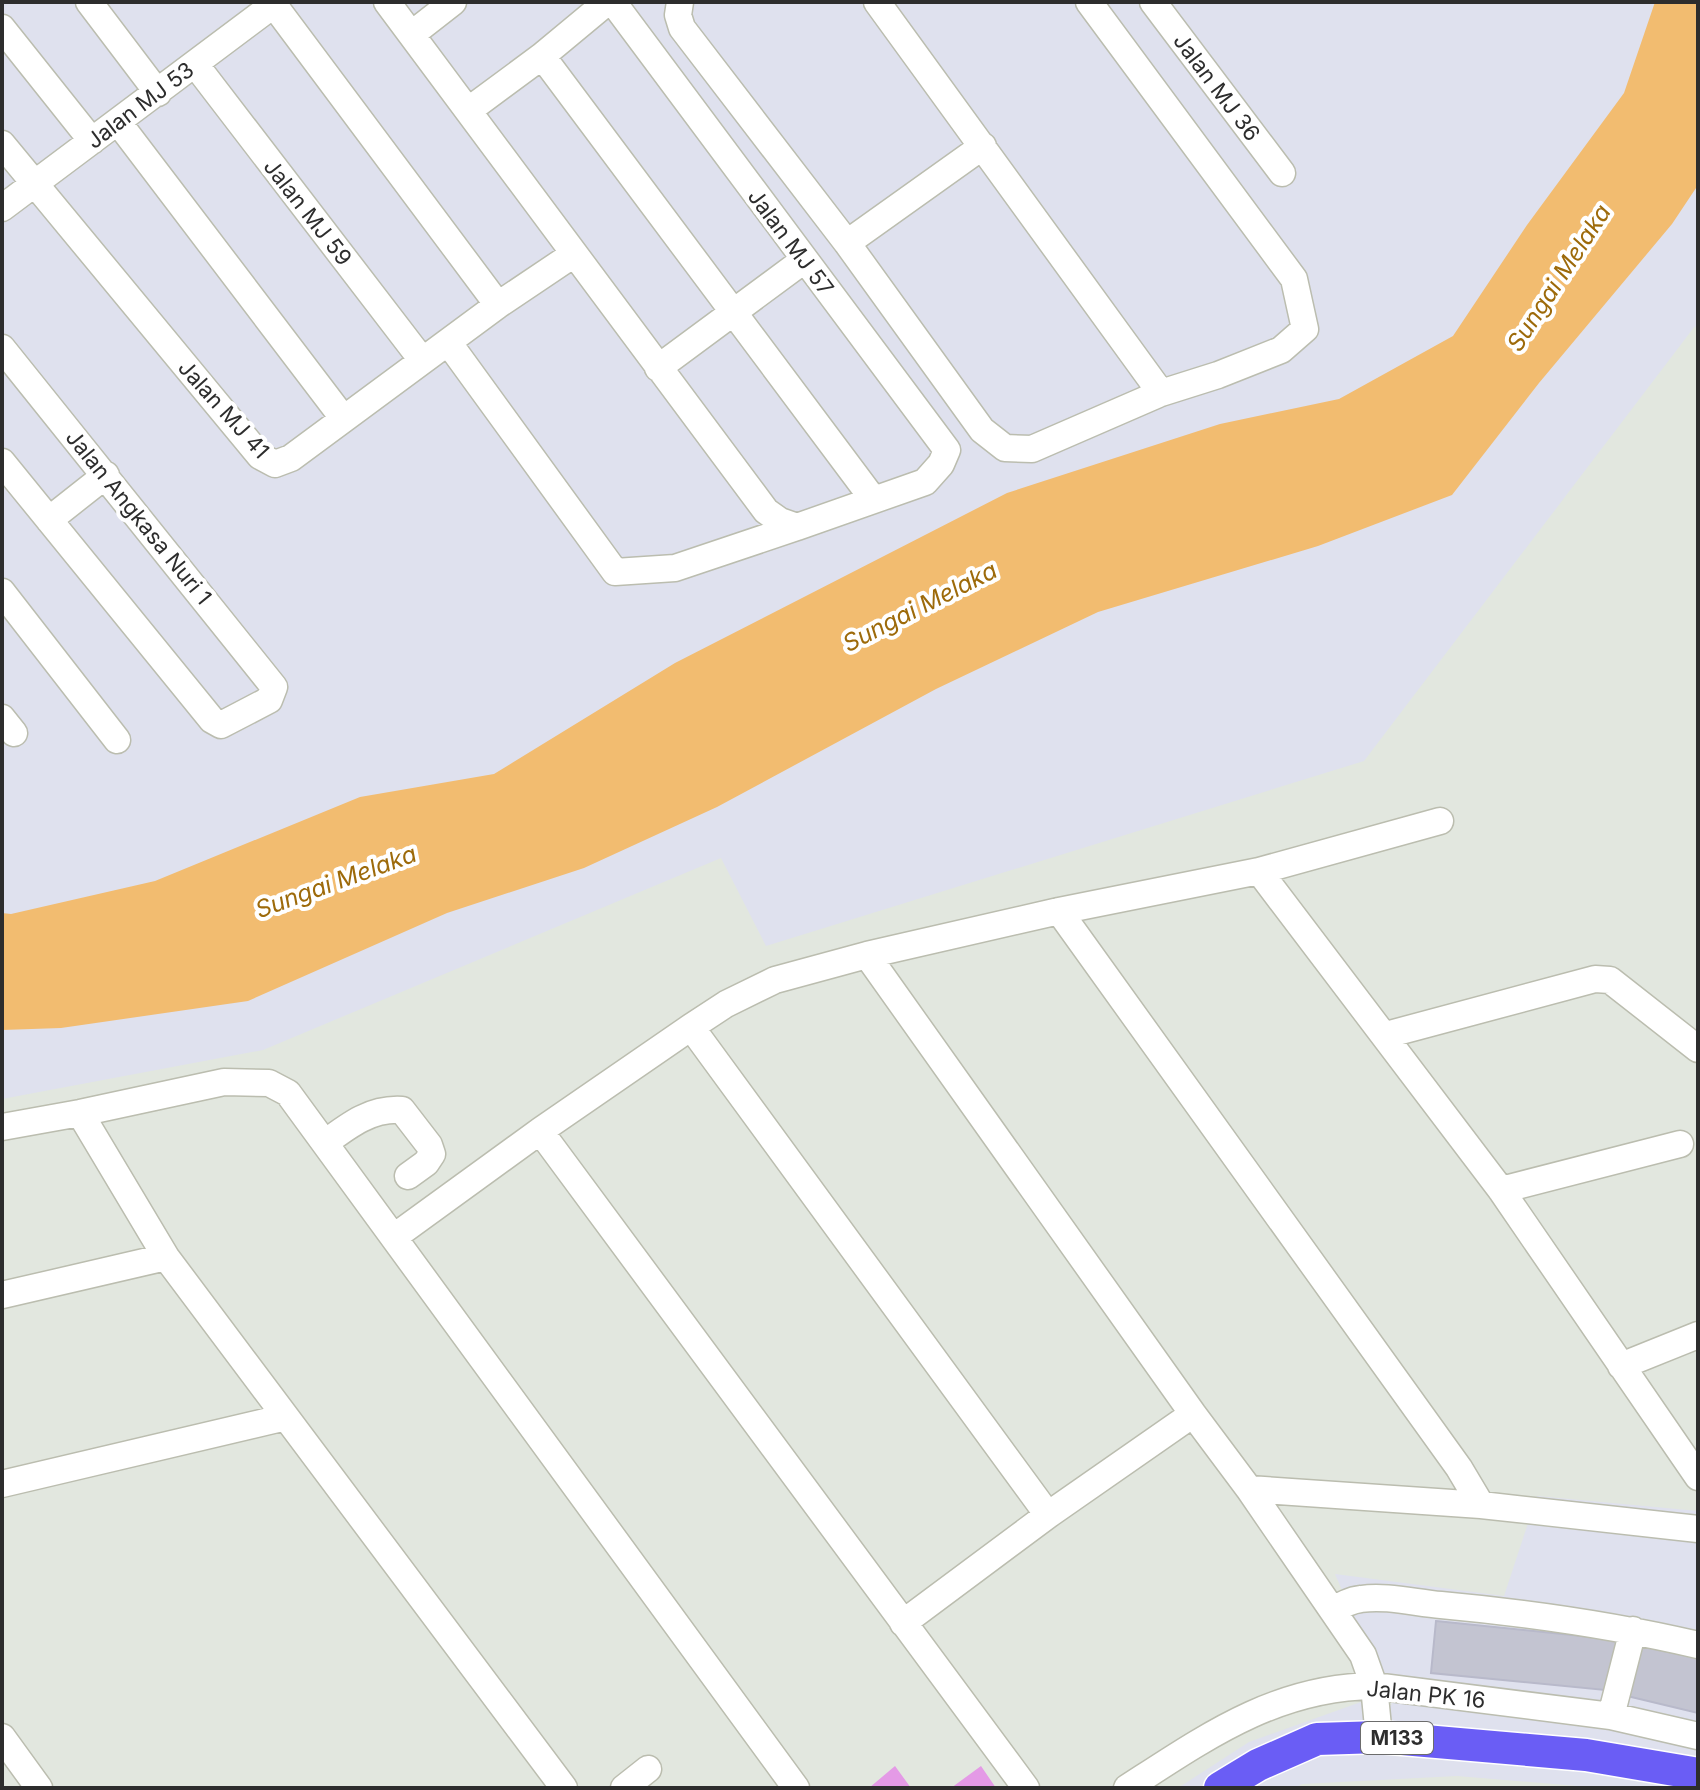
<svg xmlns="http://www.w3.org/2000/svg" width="1700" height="1790" viewBox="0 0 1700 1790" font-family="Inter,sans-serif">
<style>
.industrial{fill:#e2e7df}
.green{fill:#e49ae6}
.water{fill:#f2bc70}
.building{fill:#c3c4d1;stroke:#b8b9ca;stroke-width:2}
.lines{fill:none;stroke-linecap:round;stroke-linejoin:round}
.minor-casing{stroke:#bbbdaf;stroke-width:29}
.major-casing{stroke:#fff;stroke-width:35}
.minor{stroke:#fff;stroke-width:26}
.major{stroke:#6a5df5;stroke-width:32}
.labels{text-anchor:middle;stroke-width:8;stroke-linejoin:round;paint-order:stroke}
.shield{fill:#fff;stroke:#6c6c6c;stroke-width:2}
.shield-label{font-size:20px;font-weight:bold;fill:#2d2d2d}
.street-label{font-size:22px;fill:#2d2d2d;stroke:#fff}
.water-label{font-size:24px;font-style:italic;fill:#9d6a0a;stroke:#fff}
</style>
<rect width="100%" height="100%" fill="#dfe1ee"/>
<path class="industrial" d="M1695,326L1698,331V1511L1537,1496L1504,1596L1335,1574L1392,1705L1361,1702L1249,1742L1178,1788H2V1099L263,1050L721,858L766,946L1364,761Z
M1457,1776L1601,1788H1295L1302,1784Z"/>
<path class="green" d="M895,1766L911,1788H869Z
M981,1766L996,1788H951Z"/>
<path class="water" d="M1655,2H1698V185L1672,224L1539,383L1452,495L1318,546L1098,612L936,689L717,807L584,868L447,913L248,1001L61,1028L2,1030V913L11,914L155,881L360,797L494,774L675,663L1007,493L1220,424L1339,399L1453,336L1527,225L1624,93Z"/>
<path class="building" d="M1436,1621L1620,1640L1615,1691L1431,1673Z
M1639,1644L1698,1658V1713L1627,1696Z"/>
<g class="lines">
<g class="minor-casing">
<path id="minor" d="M89,2L158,93
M387,2L766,511L780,521L797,527L925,482L941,464L947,450L613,2
M680,2L678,15L682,28L847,243L982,430L1005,448L1032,449L1161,393L1218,375L1281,350L1305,329L1294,279L1089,2
M877,2L1161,393
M1153,2L1282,173
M274,5L498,305
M2,28L92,141
M412,34L453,2
M542,56L873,499
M195,64L422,360
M469,110L542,56L607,2
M118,122L343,418
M2,144L260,456L275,464L291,458L498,305L574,254
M2,208L277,2
M847,243L983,146
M448,342L615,572L675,568L797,527
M2,348L274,687L269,700L221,725L212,720L2,462
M658,368L804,260
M49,520L106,475
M2,592L117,740
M2,718L14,733
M1259,871L1501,1190L1698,1477
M1059,911L1459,1468L1481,1505
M867,955L1193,1414L1249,1489L1363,1655L1374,1686L1379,1737
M691,1027L1048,1515
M1386,1035L1595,979L1610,980L1698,1049
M80,1113L166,1257L564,1788
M2,1127L80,1113L224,1082L269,1083L288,1093L796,1788
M540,1131L1026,1788
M325,1143C349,1125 371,1108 402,1110L429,1145L432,1154L426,1163L408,1176
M1501,1190L1680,1144
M394,1237L540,1131L691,1027L726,1004L775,980L867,955L1059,911L1259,871L1440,821
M2,1295L166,1257
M1621,1366L1698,1335
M2,1484L286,1417
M1249,1489L1481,1505L1698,1529
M1333,1611C1342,1605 1350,1600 1361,1599C1386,1595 1416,1603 1441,1605C1528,1613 1613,1625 1698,1645
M903,1623L1048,1515L1193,1414
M1611,1716L1633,1630
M2,1737L39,1788
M624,1788L648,1769
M1127,1788C1206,1737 1276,1687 1374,1686L1611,1716L1698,1736"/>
</g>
<g class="major-casing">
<path id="major" d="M1220,1788L1258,1765L1317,1739L1379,1737L1586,1755L1698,1774"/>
</g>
<use href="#minor" class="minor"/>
<use href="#major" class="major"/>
</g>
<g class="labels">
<rect class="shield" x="1361" y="1722" width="72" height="32" rx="6"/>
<g class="shield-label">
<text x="1397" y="1745">M133</text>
</g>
<g class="street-label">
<text transform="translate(1217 87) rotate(53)" y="8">Jalan MJ 36</text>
<text transform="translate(140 105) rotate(-37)" y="8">Jalan MJ 53</text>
<text transform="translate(308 212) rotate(52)" y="8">Jalan MJ 59</text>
<text transform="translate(791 242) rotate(53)" y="8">Jalan MJ 57</text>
<text transform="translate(224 409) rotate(48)" y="8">Jalan MJ 41</text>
<text transform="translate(139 517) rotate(51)" y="8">Jalan Angkasa Nuri 1</text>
<text transform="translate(1426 1694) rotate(6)" y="8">Jalan PK 16</text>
</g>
<g class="water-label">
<text transform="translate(1559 278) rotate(-57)" y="8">Sungai Melaka</text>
<text transform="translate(920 607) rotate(-27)" y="8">Sungai Melaka</text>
<text transform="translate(336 882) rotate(-20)" y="8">Sungai Melaka</text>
</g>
</g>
<rect width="1700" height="1790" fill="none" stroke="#2d2d2d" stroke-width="8"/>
</svg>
